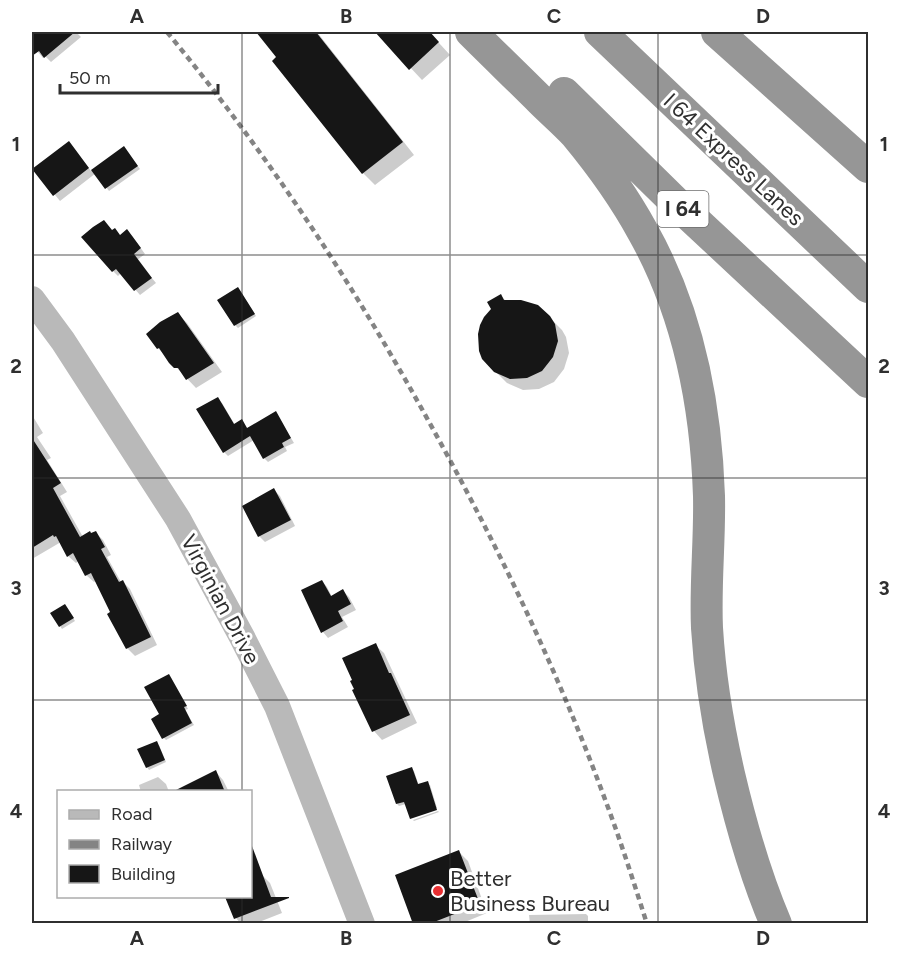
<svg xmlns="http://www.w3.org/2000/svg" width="900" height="955" viewBox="0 0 900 955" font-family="Figtree,sans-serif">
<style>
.shadow{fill:#0003}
.building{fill:#161616}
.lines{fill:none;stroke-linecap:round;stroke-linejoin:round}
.secondary{stroke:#b9b9b9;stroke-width:26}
.highway{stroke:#969696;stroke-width:32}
.rail{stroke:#848484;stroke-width:4.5;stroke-dasharray:6 4.5;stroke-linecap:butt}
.grid{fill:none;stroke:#2f2f2f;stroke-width:1.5;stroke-opacity:0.55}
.poi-dot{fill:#e92f32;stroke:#fff;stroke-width:2}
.labels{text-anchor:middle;stroke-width:6;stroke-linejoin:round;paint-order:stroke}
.shield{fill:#fff;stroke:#6d6d6d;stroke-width:1.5}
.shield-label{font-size:21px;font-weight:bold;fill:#2f2f2f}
.street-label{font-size:22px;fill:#2f2f2f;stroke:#fff}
.poi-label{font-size:22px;fill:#2f2f2f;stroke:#fff;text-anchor:start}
.neatline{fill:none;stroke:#2f2f2f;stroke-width:2}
.grid-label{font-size:20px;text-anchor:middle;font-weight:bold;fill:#2f2f2f}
</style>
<rect width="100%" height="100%" fill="#fff"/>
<path class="shadow" d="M32,32H76L81,37L51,62L45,56L43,58L32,45Z
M258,32H317L414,155L375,185L363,173L274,61L278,58Z
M377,32H429L450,55L422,80Z
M124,148L140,169L109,191L96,173L60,201L34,169L74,149L91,171Z
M113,232L121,236H132L145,254L137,260L156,283L140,295L121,273L118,276L113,271Z
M240,291L256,316L238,328L235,325Z
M501,296L506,301L549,317L562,330L566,337L569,353L564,369L554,382L539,389L523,390L507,383L495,371Z
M178,314L187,323L222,372L196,388L158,348Z
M217,399L222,403L235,425L241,421L248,429L279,418L294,443L285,447L287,451L268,462L264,458L254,440L228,456L224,452Z
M32,415L43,433L37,437L51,458L47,460L67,492L60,496L83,537L96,533L103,540L111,555L107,557L121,582H123L130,589L157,645L135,656L127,648L109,615L112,613L96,581L94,582L86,575L79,561L76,563L68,556L61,542L32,559Z
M274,490L280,496L295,526L265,542L259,536Z
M322,581L327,587L332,597L343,591L349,597L356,610L342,617L348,627L328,638L323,632Z
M67,608L75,621L62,629L60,626Z
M375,645L384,653L417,723L382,740L374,731L355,691L354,680Z
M171,678L188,709L185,710L194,725L166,740L164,738L161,715Z
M159,745L166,762L149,770L147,767Z
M412,769L414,771L419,786L427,783L430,785L437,808L411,817L406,804L399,806L397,804Z
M216,772L223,780L229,792H175Z
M158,777L166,784L169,792H141L139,785Z
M438,811L439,812L414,821L413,820Z
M459,852L468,861L487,913L460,924H415Z
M261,874L270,883L282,913L254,924H241L236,918L227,896H250Z
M586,914L588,916V924H530L529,915Z"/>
<path class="building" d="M32,32H75L44,58L39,51L32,56Z
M256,32H316L403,142L362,174L272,61L276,57Z
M375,32H430L439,42L409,70Z
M69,141L89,168L53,196L32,169Z
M124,146L138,166L105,189L91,170Z
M104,220L112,230L115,228L120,235L127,229L141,248L134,254L152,278L134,291L116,269L112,272L81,237L93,227Z
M238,287L255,314L234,326L217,300Z
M501,294L504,300H521L538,305L550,316L555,324L558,341L553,357L542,371L527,378L510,379L494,372L482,359L479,351L478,334L480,325L484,317L491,309L487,302Z
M178,312L214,363L186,380L178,368H174L169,363L159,348L157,349L146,334L160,322Z
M218,397L234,424L242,419L247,428L276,411L291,438L282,443L284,447L263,459L250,436L223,453L196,409Z
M32,438L61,483L53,488L80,537L90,531L91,533L96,531L105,547L101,549L119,582L123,580L151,637L126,649L107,614L110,612L91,573L85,576L73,553L67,557L56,536L54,537L53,535L32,548Z
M274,488L291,520L258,537L242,506Z
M322,580L331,596L343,589L351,604L338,611L343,621L321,633L301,590Z
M65,604L74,618L59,627L50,613Z
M376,643L389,673H391L410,715L372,732L352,690L354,689L350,681L352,680L342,658Z
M169,674L187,706L184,707L192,723L162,739L151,719L159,714L144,687Z
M157,741L165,760L146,768L137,749Z
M412,767L418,784L428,781L437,810L410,819L404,802L396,804L386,776Z
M216,770L225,792H172Z
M250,846H252L271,897H289V898L234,919L225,897H250Z
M459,850L480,904L429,924H413L395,875Z"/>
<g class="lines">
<path class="secondary" d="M32,299L63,341L178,519L242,637L277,706L362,924"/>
<path class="highway" d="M471,32C494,55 518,78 541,101C552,112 565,123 576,135C600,164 625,199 643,232C688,312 706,405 709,496C710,540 705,584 707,628C710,677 718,726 729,774C741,825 755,875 776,924
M600,32L868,287
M717,32L868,167
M564,93L675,202L868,382"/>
<path class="rail" d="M167,32C270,157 356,288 434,431C500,550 559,674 606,802C621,842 634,883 647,924"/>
</g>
<path class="grid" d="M242,32V792M450,32V924M658,32V924M32,255H868M32,478H868M32,700H868M242,896V924"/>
<circle class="poi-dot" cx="438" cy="891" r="6"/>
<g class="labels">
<rect class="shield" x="657.5" y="191" width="51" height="36" rx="4.5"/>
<g class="shield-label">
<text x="683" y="216">I 64</text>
</g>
<g class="street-label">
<text transform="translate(734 159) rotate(43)" y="8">I 64 Express Lanes</text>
<text transform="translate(221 599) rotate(62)" y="8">Virginian Drive</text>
</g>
<g class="poi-label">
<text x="450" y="886">Better<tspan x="450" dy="25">Business Bureau</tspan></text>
</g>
</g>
<rect width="900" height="955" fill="none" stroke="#ffffff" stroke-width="66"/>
<rect x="57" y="790" width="195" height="108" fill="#ffffff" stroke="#acacac" stroke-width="1.5"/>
<rect x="69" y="810" width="30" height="9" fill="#b9b9b9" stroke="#acacac" stroke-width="1.5"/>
<text x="111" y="820" font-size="18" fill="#2f2f2f">Road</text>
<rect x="69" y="840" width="30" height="9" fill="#848484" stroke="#acacac" stroke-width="1.5"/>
<text x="111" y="850" font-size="18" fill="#2f2f2f">Railway</text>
<rect x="69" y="865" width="30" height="18" fill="#161616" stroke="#acacac" stroke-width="1.5"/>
<text x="111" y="880" font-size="18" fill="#2f2f2f">Building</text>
<path d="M60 84v9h158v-9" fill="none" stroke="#2f2f2f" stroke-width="3"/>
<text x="69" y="84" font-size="18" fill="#2f2f2f" stroke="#ffffff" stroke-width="4.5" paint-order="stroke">50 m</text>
<rect x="33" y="33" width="834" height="889" class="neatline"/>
<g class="grid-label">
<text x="137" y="23">A</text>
<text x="346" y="23">B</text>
<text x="554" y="23">C</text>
<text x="763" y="23">D</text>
<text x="16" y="151">1</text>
<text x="884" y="151">1</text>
<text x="16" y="373">2</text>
<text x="884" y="373">2</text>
<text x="16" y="595">3</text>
<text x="884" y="595">3</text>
<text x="16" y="818">4</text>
<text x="884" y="818">4</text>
<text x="137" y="945">A</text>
<text x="346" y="945">B</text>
<text x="554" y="945">C</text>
<text x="763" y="945">D</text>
</g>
</svg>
